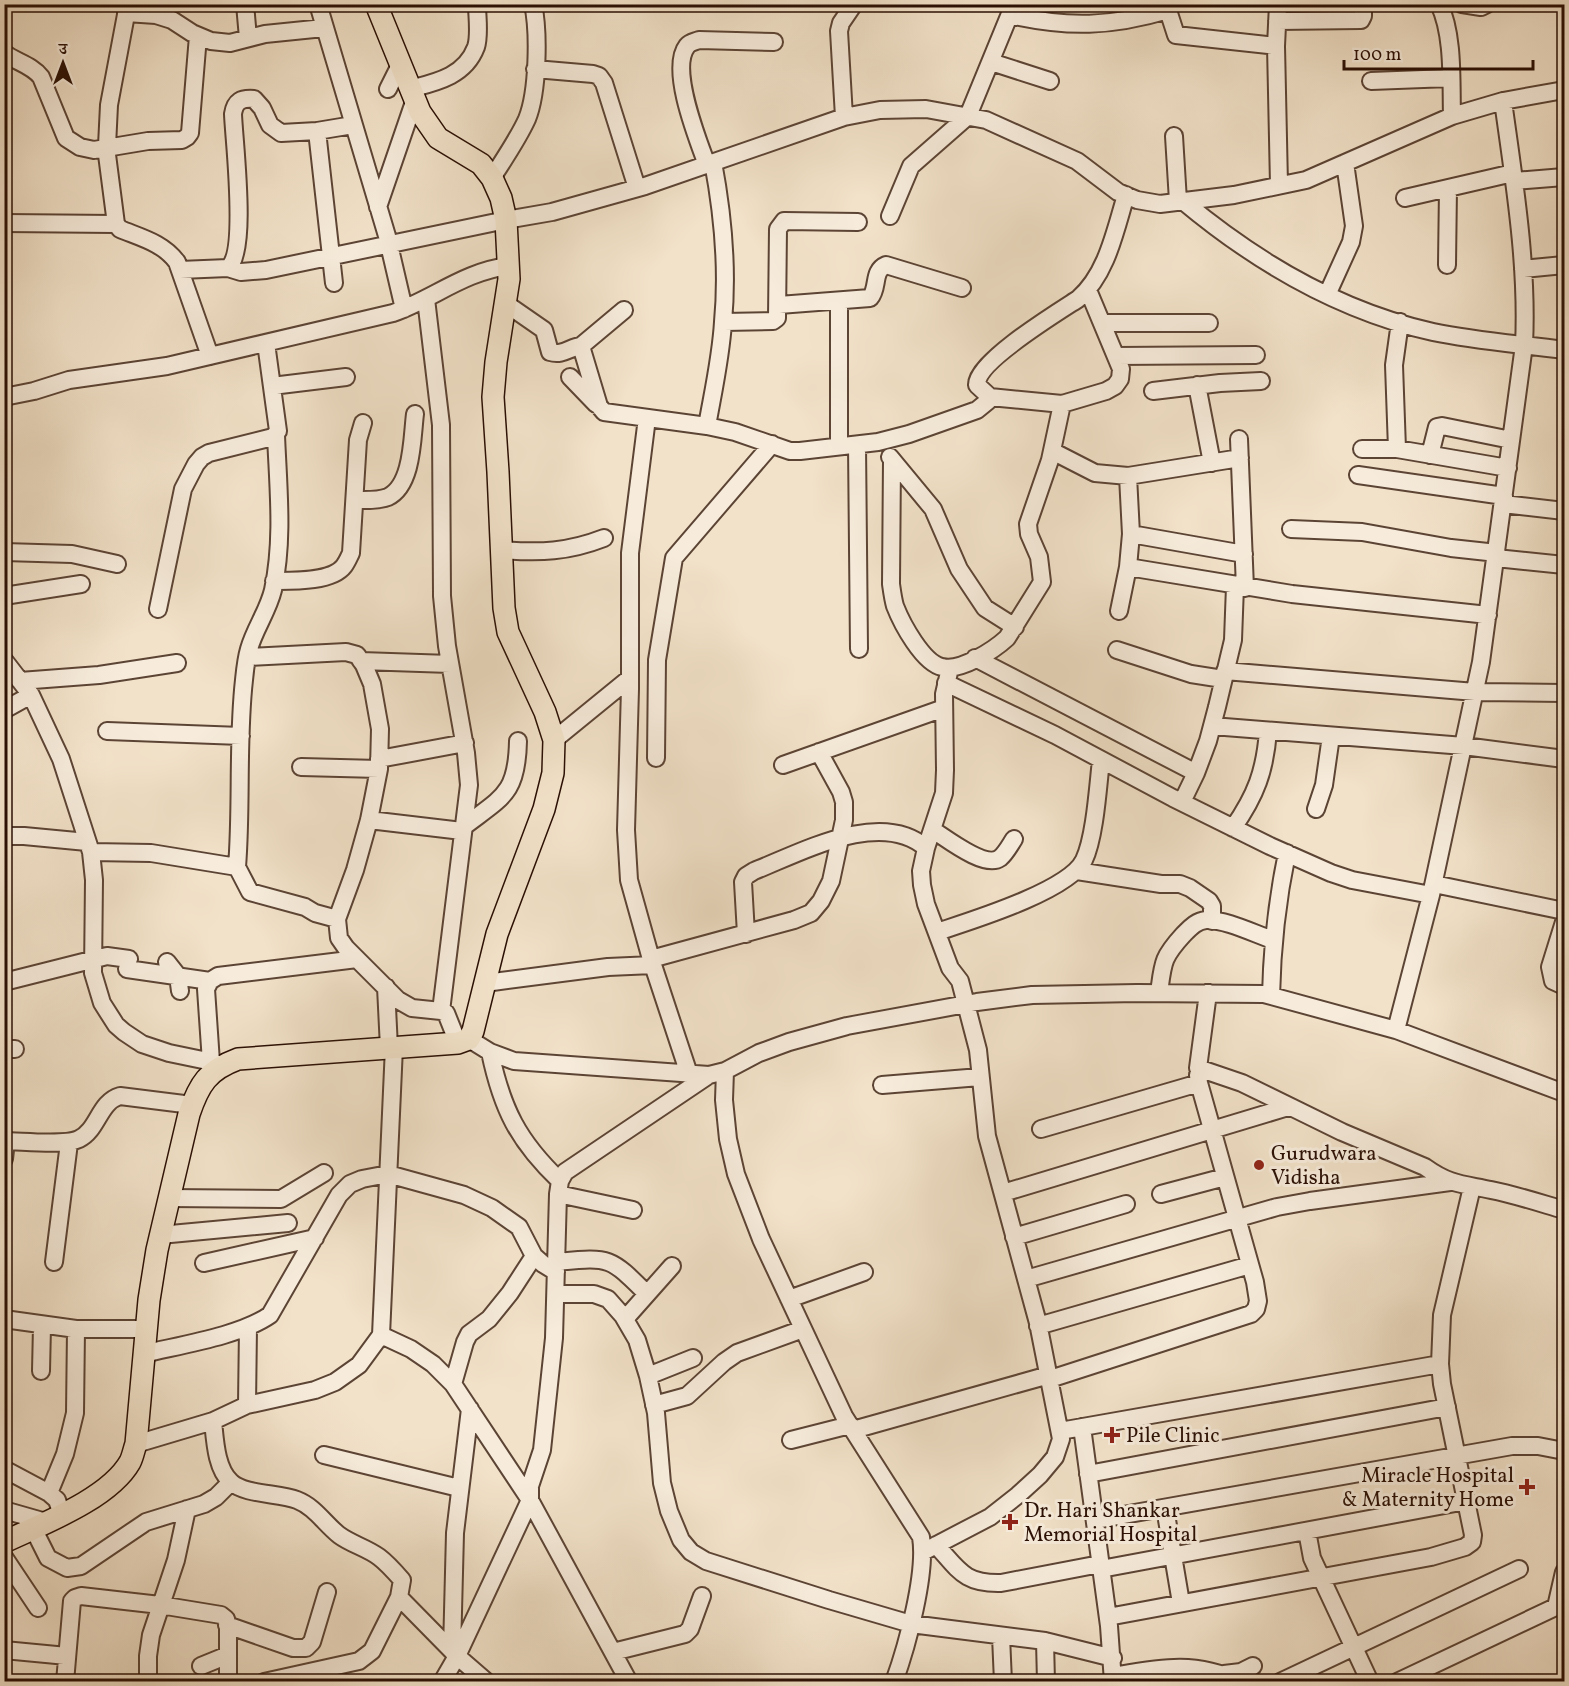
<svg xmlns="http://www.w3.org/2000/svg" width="1569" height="1686" viewBox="0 0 1569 1686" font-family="Vollkorn,'Noto Serif Devanagari',serif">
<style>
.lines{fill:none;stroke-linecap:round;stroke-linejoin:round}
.minor-casing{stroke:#5c4435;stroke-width:20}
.major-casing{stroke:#2a0f04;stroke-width:24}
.minor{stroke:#f7ecdc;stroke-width:16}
.major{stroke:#f2e2c9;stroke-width:21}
.poi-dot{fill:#8f2418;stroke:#f7ecdc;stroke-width:2}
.labels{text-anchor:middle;stroke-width:6;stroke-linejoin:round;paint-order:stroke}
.poi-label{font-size:21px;fill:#2a0f04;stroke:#f7ecdc;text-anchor:start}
</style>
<rect width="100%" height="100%" fill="#f2e2c9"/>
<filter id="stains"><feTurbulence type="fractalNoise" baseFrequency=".00333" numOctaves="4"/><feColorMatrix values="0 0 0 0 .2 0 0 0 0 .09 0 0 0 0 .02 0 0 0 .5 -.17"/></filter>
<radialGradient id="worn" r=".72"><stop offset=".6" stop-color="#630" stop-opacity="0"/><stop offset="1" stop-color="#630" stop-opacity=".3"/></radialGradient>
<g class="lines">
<g class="minor-casing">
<path id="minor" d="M245,4L248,38
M318,4L387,236L404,309
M1166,4L1176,35L1276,46
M1278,4L1276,46L1279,185
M1439,4C1454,35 1451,82 1452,116
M1462,4L1481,7L1487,4
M126,13L156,15L172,20L192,33L211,41L230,43L265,34L324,28
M1010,15C1068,28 1111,27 1168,10
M1277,21L1361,20L1363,16V4
M4,53C16,62 32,65 41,77L66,138L80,147L94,150L148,141L182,140L187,137L190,133L198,36
M991,62L1050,81
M535,69L593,74L599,76L604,83L637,188
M1371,81L1450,78
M388,89L400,65
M410,89C437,82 465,76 476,47C480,35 477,17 477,4
M844,117L839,31L841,23L854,4
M317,131L334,283
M1174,136L1178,201
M107,146L109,105L128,4
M106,147L116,224L120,229C142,238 163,243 177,262L210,356
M707,165C698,140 669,69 687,46C690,42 694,42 699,40L774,42
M492,178C504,159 518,139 527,119C538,92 539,32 533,4
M1514,181L1564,177
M1405,198L1513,173
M1183,201C1256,262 1339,311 1433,332C1476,341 1520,344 1564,350
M378,207L415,99
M890,216L911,166L968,116L1014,4
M4,223L116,224
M1447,265L1448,188
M228,268L241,272L266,270L506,220L552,212L645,186L844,117L880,110L926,109L986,120L1077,161L1118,192L1137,200L1160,204L1234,195L1306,180L1452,116L1503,101L1564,90
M1523,269L1564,265
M180,270L228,268C248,252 234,142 233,114C235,101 241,98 254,99L262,108L270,125L281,133L317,131L353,125
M1327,295L1351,242L1354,226L1345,163
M426,299L441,425L442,596L447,646L466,753L469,785L441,1011
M839,301V446
M505,303L544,330L550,352C563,356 570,347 581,346L599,406L604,412L707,426L735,432L790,451H800L878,442L909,434L977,410L988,401L990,397L977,385C976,362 1058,312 1078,299C1107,274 1115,231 1126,195
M779,305L870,298C879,288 872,271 886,265L962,288
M724,322L773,321L777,318L778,229L784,221L858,222
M1102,323H1209
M581,346L624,310
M1116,356L1256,355
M570,377L596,404
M1197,385L1212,463
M272,386L346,377
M1153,391L1220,383L1261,381
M4,397L34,391L69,380L167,366L393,313C433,299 465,271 509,266
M990,397L1062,404L1106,391L1115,386L1120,379L1121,369L1088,290
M647,418L630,553V689L626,830L629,880L651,959L689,1074
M707,426C713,392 721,357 723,322C728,269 723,215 713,162
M1239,439L1245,588
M857,445L859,649
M1362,449H1397L1508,468
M1397,449L1394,365L1400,322
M1052,451L1095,473L1128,476L1240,458
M1430,455L1437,427L1442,426L1511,440
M890,457L933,509L959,569L985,608L1015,627
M892,460L891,584C892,591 893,599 895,606C902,624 923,663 942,667C960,672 994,650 1007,638L1042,582L1039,557L1029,534L1028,524L1050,460L1062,404
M1358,475L1504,496
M355,500C365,500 378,501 388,497C413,485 412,437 415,414
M1503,504L1564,511
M1291,529L1362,532L1451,548L1497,553
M1131,534L1244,554
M502,550C540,553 568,552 604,538
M4,552L72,554L117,564
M1496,558L1564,565
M1128,567L1292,594L1488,615
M274,581C293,581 332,582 344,566C347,562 349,557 351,553L358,440L363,423
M4,596L81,584
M158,609L183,489L196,464L202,457L209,453L273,437L278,431L266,343
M1119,611L1128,567L1131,534L1128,476
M1117,650L1191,674L1223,679
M247,657L346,652L357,655L364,665L372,684L380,729L379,769L369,820L355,870L337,919L339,938L346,948L398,1000L412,1008L441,1011L446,1013L458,1043
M975,658L1196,773
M4,660L31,695L61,759L91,852L94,880L93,973L102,1003L116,1025L124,1032L142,1044L169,1053L222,1064
M361,661L450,664
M1225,671L1475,692L1564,693
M20,681L99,675L177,663
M946,683L1055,735L1173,798L1270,846L1331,873L1352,880L1431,895
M4,710L31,695
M1212,726L1464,746L1564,759
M107,731L241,736
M554,740L630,678
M656,758L657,660L674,558L772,444
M379,759L465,743
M783,765L944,708
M301,767L379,769
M1182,802L1196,773L1208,741L1217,707L1233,640L1235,586
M1316,809L1324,785L1331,736
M369,820L462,831
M462,828C502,797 517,795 518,741
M1233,828C1256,795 1265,771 1268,731
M933,830C946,838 985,869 1000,858C1006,853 1010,845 1014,839
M4,836H24L87,842
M91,852L151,853L237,867L250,892L305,907L315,913L337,919
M237,867C242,805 237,742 244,680C245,670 246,659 249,649C255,628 268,611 273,590C284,539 278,486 276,435
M1077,871L1161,884H1180L1190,888L1209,901L1212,906V921
M1434,884L1564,911
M1564,922L1550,967L1553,981L1564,986
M937,932C970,921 1069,891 1084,860C1095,837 1098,786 1101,760
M746,934L743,882L746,876L754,871C800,853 881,808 926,848
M651,959L794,920L811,913L821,901L831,881L844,820V802L841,792L819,752
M167,962L178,976L180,991
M127,969L210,981
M4,982L107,956L129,959
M485,983L608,967L653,965
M386,987L389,1048
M1159,993C1163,963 1162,958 1183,935C1190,928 1196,921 1206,920C1225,919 1255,934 1273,940
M1208,993L1198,1068L1242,1083L1342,1132L1425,1167C1450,1185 1463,1184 1491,1190C1516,1195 1540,1203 1564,1210
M1271,996C1272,947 1277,901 1287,853
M1396,1030L1431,895L1481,662L1524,345C1528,264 1514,181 1503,101
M469,1039L490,1052L514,1061L709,1075L725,1071L759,1053L789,1042L847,1026L977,1002L1032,995L1137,993L1264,994L1396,1030L1564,1093
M4,1049H15
M490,1052C502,1109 518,1141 560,1181
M211,1062L206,989L210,981L218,976L357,959
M725,1071L724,1100L728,1139L736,1174L761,1239L844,1416L921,1537C927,1573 907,1646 894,1682
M882,1085L980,1077
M1041,1129L1199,1083L1198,1075
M4,1141C22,1141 65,1146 79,1139C98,1130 99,1102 120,1096L192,1105
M4,1159L6,1141
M1003,1193L1288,1107
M558,1194L633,1210
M1161,1194L1225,1177
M168,1198L281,1199L324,1173
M160,1235L288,1223
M1014,1237L1126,1204
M54,1262L69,1143
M556,1262C610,1257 609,1256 647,1294
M204,1263L315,1238
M1026,1279L1277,1207L1310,1201L1450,1182
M556,1294H594L608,1299L623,1316L637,1340L648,1376L656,1413L662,1483L669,1511L681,1540L691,1552L706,1561L829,1600L911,1624L1045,1641L1113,1658
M789,1299L864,1272
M4,1319L76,1329H145
M625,1319L672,1266
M1038,1326L1250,1265
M381,1335L411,1349L433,1364L453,1384L530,1500L457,1656L442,1682
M143,1354C180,1345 240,1336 270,1315L339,1195L350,1184L362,1179L388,1174L464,1195L492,1208L519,1227L534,1256L543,1264L556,1272
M41,1371L42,1326
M648,1376L693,1358
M1050,1379L1251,1314L1256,1309L1258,1301L1255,1282L1199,1083
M453,1384L465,1342L469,1334L489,1319L510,1293L534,1256
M247,1405L248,1327
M654,1405L687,1396L724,1362L737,1353L803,1329
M213,1421C215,1440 216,1469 231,1482C245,1495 279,1493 297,1500C315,1507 324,1523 339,1535C351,1544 367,1548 379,1557C387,1563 395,1572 402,1580L399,1597L372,1651L359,1661L264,1682
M1082,1427L1109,1626L1113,1682
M853,1430L1049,1375
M1060,1431L1440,1364
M791,1440L850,1425
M136,1444L213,1421L247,1405L315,1390L335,1382L359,1365L381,1335L394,1047
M324,1455L459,1488
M4,1469L49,1493L57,1500L62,1515
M1088,1474L1447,1407
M49,1493L65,1454L75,1413L76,1329
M1165,1508L1181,1603
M4,1510L46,1522
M1095,1520L1512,1446H1538L1564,1451
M33,1528L48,1558L67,1568L81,1566L146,1522L204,1504L216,1497L231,1482
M1307,1531L1312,1558L1370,1682
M936,1545C959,1570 964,1584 1001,1583L1100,1564
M923,1552L990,1517L1018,1495L1040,1475L1055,1457L1061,1439L1038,1323L987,1136L978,1050L960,981L950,968L926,904L922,885L921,871L926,848L944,793L945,770L944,694L950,668
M4,1557L38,1608
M1101,1569L1466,1501
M399,1597L457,1656L487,1682
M1556,1607L1564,1572
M1108,1617L1431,1557L1465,1547L1472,1542L1473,1535L1442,1384L1440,1364L1442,1315L1472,1187
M227,1625L293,1648H306L312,1642L327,1592
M1001,1636L1003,1682
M1045,1641L1046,1682
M4,1650L67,1656
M452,1651L455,1533L470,1409
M613,1652L685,1634L690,1629L702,1596
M201,1666L228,1655
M1224,1674L1241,1672L1253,1666
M1113,1676C1159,1668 1196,1660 1239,1682
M65,1682L72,1601L75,1598L81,1596L160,1605L221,1615L226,1619L228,1627V1682
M148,1682V1656L151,1635L176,1560L187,1509
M629,1682L530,1500V1486L542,1450L554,1338L558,1194L560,1181L565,1172L709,1075
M1280,1682L1519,1569
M1397,1682L1564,1603"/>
</g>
<g class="major-casing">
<path id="major" d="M4,1542C42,1524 109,1499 130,1462C133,1456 134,1449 136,1444L149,1300L157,1250L189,1114C199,1084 208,1070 238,1059L458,1043L469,1039L473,1031L497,934L544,809L553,773L554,740L545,712L508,632L504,608L498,472L493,397L496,362L509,279L506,220L501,198L492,178L481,164L438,138L420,112L376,4"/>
</g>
<use href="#minor" class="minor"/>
<use href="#major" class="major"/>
</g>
<g class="poi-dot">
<circle cx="1259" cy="1165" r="6"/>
<path d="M1109 1426h6v6h6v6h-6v6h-6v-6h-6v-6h6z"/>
<path d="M1524 1478h6v6h6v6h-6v6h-6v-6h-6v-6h6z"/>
<path d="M1007 1513h6v6h6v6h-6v6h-6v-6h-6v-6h6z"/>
</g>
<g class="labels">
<g class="poi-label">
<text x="1271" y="1160">Gurudwara<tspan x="1271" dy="24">Vidisha</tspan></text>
<text x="1126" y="1442">Pile Clinic</text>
<text x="1514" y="1482" text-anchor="end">Miracle Hospital<tspan x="1514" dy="24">&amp; Maternity Home</tspan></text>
<text x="1024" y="1517">Dr. Hari Shankar<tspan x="1024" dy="24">Memorial Hospital</tspan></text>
</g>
</g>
<rect width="1569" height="1686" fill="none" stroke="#f2e2c9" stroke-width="24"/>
<rect x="6" y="6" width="1557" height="1674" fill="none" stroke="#2a0f04" stroke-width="3"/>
<rect x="12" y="12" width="1545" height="1662" fill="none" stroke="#2a0f04" stroke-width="1.5"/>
<g transform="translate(63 63)" stroke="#f7ecdc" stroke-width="4.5" paint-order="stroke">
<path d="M0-4.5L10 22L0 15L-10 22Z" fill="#2a0f04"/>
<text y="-9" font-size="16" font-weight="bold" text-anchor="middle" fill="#2a0f04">उ</text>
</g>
<path d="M1344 60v9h189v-9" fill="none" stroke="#2a0f04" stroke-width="3"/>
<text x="1353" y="60" font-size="18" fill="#2a0f04" stroke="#f7ecdc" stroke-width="4.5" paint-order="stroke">100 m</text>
<rect width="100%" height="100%" filter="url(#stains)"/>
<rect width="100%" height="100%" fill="url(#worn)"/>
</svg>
